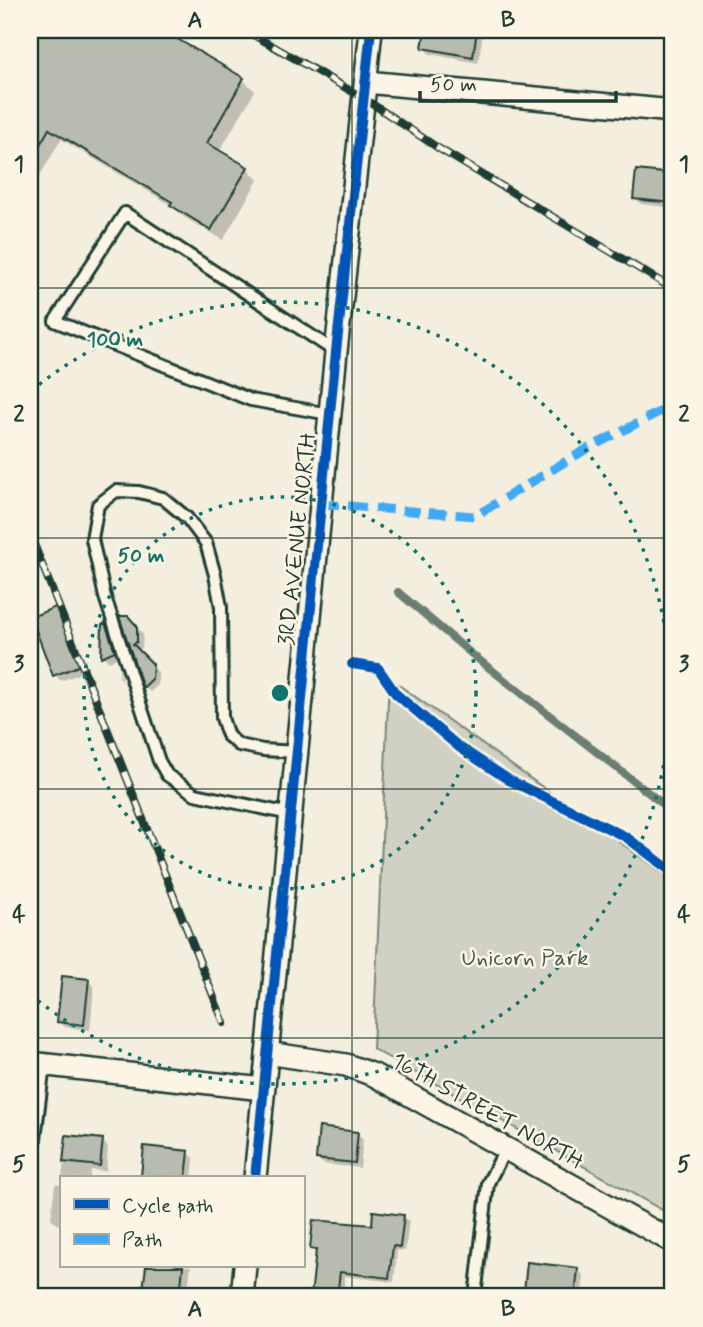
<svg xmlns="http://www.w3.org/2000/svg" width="703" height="1327" viewBox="0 0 703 1327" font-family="Mynerve,sans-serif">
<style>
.green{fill:#d0d1c2;stroke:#78877b;stroke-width:2}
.shadow{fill:#0003}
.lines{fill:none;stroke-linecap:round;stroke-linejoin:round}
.stream{stroke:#6c7d72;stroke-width:8}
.building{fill:#b8bcae;stroke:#1f3d34;stroke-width:2}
.service-casing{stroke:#1f3d34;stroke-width:16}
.minor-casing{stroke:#1f3d34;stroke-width:26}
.service{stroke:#fcf5e5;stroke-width:10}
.minor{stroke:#fcf5e5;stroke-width:21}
.rail-casing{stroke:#1f3d34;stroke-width:8}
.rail{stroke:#fcf5e5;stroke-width:5;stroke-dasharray:16;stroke-linecap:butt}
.quiet{stroke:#3fa9f5;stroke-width:9;stroke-dasharray:18 9;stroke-linecap:butt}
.cycleway-casing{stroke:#fcf5e5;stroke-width:15}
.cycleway{stroke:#0057b8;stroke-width:10}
.grid{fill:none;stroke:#1f3d34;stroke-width:2;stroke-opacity:0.55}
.ring{fill:none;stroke:#0f766e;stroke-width:3.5;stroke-dasharray:3.5 7}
.labels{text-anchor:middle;stroke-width:5;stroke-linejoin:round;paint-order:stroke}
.street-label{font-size:23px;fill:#1f3d34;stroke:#fcf5e5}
.park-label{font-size:23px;fill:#425b50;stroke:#fcf5e5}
.centre{fill:#0f766e;stroke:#fcf5e5;stroke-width:3.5}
.ring-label{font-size:21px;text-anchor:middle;font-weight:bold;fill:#0f766e;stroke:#fcf5e5;stroke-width:5;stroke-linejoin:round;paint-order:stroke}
.neatline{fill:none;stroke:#1f3d34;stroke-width:2.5}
.grid-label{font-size:23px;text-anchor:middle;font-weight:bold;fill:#1f3d34}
</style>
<rect width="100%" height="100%" fill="#f3eede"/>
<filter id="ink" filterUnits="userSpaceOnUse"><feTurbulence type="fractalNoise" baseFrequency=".0143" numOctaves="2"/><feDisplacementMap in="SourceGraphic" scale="14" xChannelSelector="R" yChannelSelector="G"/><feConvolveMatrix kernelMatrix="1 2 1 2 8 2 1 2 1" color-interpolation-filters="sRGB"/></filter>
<g filter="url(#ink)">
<path class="green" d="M389,678L673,880V1216L373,1049Z"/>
<path class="shadow" d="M30,30H158L243,80L255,91L219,152L247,168L258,180L223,240L184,217L171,205L61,139L30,193Z
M426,30H480L483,33L478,63L430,54L424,48Z
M638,172L673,176V208L641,204L635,198Z
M58,608L64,614L86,671L61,681L55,675Z
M122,617L127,618L143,634L142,648L138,650L158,672V685L150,692L145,687Z
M105,625L111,631L119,657L109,662L103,656Z
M119,665L123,669L130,689L123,672L120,673L123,681L119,677Z
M88,981L94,987L90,1030L65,1027L59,1021Z
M357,1133L363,1140L360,1168L323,1164L317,1158Z
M67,1137L102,1141L108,1147L106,1171L91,1170L90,1178H62Z
M188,1153L194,1158L192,1178H145L143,1176Z
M55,1184L61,1185V1225L57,1224L51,1218Z
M403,1216L409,1221L405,1251L397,1250L394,1282L345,1276L343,1297H313L317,1254L312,1249Z
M148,1266H191L187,1297H144Z
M578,1270L584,1276L581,1297H531L526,1291Z"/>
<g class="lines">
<path class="stream" d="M398,592L474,656L673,812"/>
</g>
<path class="building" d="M30,30H162L244,78L207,143L248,167L211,230L170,205L172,202L49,129L30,162Z
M425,30H477L473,57L422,48Z
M636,170L673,174V203L633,199Z
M58,606L81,665L53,676L31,617Z
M119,616H128L137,626V642L133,644L153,664L152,679L143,688Z
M105,623L115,651L101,657L102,625Z
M62,976L89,979L84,1025L57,1022Z
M319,1127L358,1132L355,1163L316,1159Z
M66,1135L103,1139L100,1166L63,1162Z
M144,1146L189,1151L186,1178L141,1176Z
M373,1211L404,1215L400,1247L393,1246L389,1278L340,1272L337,1297H311L316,1250L310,1249L313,1220L372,1225Z
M527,1262L578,1268L575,1297L524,1292Z
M146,1266H183L180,1297H142Z"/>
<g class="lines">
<g class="service-casing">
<path id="service" d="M329,414L251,400L55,321L125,213L336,352
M290,814L195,794L167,775L159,761L105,597L92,539L98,505L116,491L139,492L163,498L187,518L206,543L215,575L221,607L222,718L228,736L239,745L263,750L297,752
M30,1180L44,1064
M475,1297L488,1183L505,1150"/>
</g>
<g class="minor-casing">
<path id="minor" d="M366,82L673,111
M267,1053L346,1065L374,1075L673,1242
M30,1063L263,1089
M255,1178L336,352L371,30
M242,1297L245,1266"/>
</g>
<use href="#service" class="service"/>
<use href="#minor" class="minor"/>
<g class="rail-casing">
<path id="rail" d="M245,30L365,99L438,148L673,289
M30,534L224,1023"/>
</g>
<use href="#rail" class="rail"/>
<path class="quiet" d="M321,504L475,516L585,450L659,412H673"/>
<g class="cycleway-casing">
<path id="cycleway" d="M352,664L378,668L396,694L459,747L509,780L626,837L673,872
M255,1178L336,352L371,30"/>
</g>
<use href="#cycleway" class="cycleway"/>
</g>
</g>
<path class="grid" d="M352,30V1297M30,288H673M30,538H673M30,789H673M30,1038H673"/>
<g class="ring">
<circle cx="280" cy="693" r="196"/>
<path d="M31 391A391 391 0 1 1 31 995"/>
</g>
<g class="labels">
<g class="street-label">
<text transform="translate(296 539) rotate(-84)" y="8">3RD AVENUE NORTH</text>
<text transform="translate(488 1110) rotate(29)" y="8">16TH STREET NORTH</text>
</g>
<g class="park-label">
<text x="525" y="965">Unicorn Park</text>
</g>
</g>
<circle cx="280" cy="693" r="10" class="centre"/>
<g class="ring-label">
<text x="115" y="346">100 m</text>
<text x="141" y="562">50 m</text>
</g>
<rect width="703" height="1327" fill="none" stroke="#fcf5e5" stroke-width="77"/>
<rect x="60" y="1176" width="245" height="91" fill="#fcf5e5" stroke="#a4ab9e" stroke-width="2"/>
<rect x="74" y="1199" width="35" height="10" fill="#0057b8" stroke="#a4ab9e" stroke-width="2"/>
<text x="122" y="1212" font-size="21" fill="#1f3d34">Cycle path</text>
<rect x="74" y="1234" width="35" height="10" fill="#3fa9f5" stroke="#a4ab9e" stroke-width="2"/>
<text x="122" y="1246" font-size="21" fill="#1f3d34">Path</text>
<path d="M420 91v10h196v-10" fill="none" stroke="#1f3d34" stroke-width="3.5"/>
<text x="430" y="91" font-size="21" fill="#1f3d34" stroke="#fcf5e5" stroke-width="5" paint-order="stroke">50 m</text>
<rect x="38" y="38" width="626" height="1250" class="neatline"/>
<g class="grid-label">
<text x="195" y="27">A</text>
<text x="508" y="27">B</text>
<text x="19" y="171">1</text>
<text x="684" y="171">1</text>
<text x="19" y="421">2</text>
<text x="684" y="421">2</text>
<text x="19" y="671">3</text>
<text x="684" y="671">3</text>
<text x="19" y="921">4</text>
<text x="684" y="921">4</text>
<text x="19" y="1171">5</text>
<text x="684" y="1171">5</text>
<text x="195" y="1316">A</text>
<text x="508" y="1316">B</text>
</g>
</svg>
